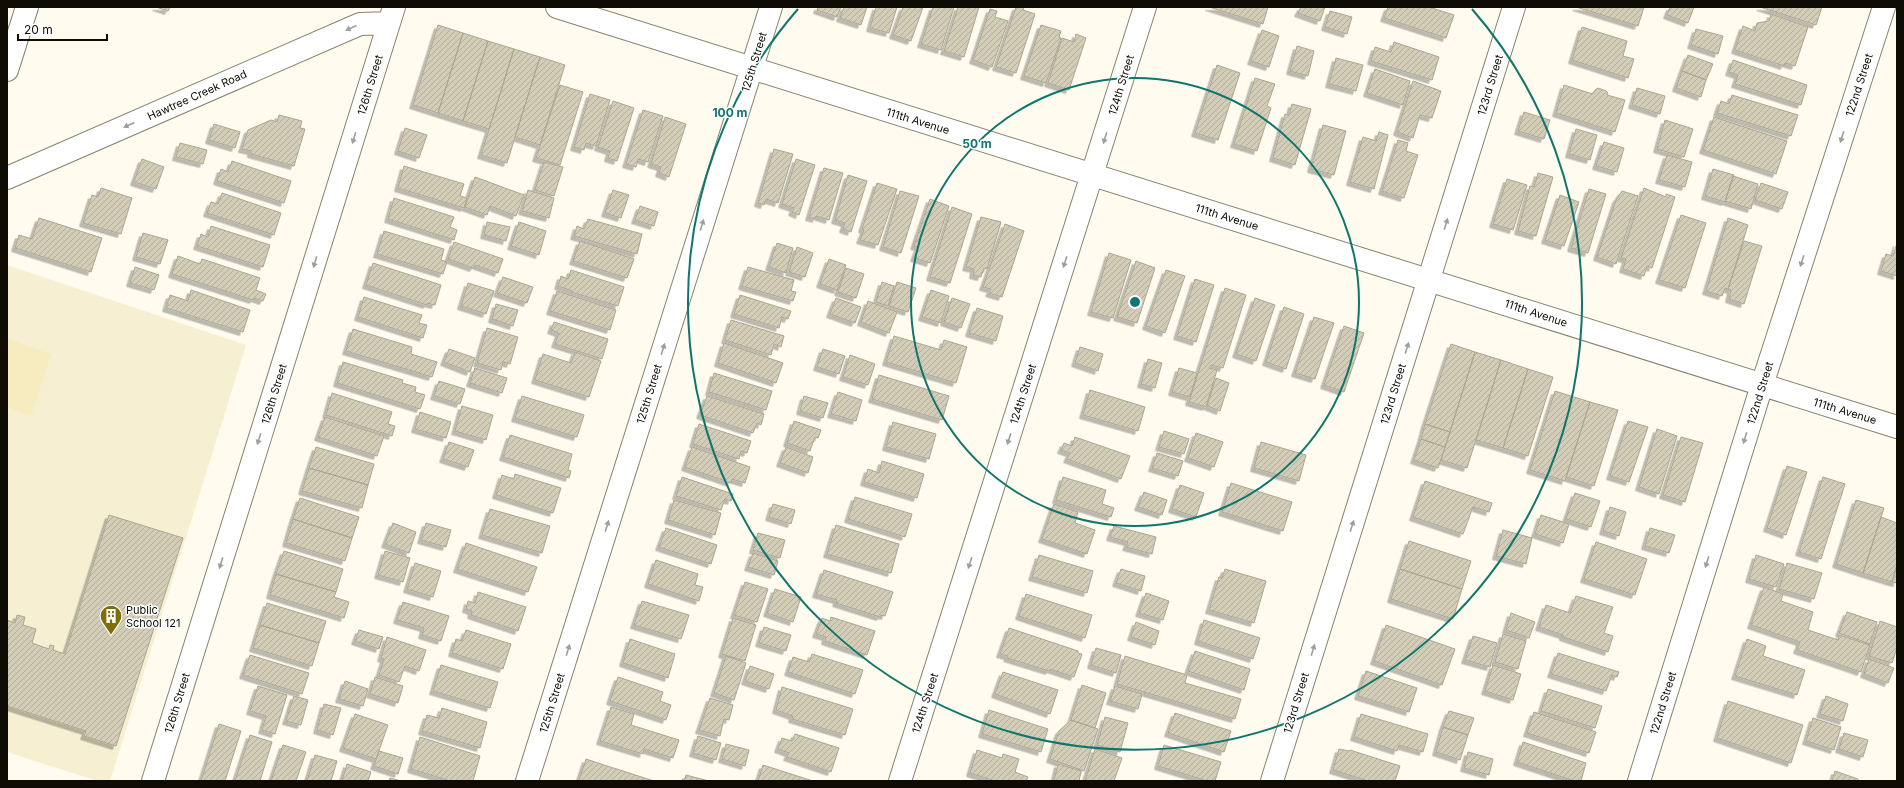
<svg xmlns="http://www.w3.org/2000/svg" width="1904" height="788" viewBox="0 0 1904 788" font-family="Inter,sans-serif">
<style>
.built{fill:#f6efd1}
.pitch{fill:#f6ecc0}
.building{fill:url(#building-hatch);stroke:#aba691;filter:url(#shadow)}
.lines{fill:none;stroke-linecap:round;stroke-linejoin:round}
.minor-casing{stroke:#87836e;stroke-width:24}
.minor{stroke:#fff;stroke-width:22}
.oneway{fill:#9f9e9b}
.ring{fill:none;stroke:#0f766e;stroke-width:2}
.labels{text-anchor:middle;stroke-width:3;stroke-linejoin:round;paint-order:stroke}
.street-label{font-size:11px;fill:#0e0c05;stroke:#fff}
.poi-label{font-size:11px;fill:#0e0c05;stroke:#fff;text-anchor:start}
.centre{fill:#0f766e;stroke:#fff;stroke-width:2}
.ring-label{font-size:12px;text-anchor:middle;font-weight:bold;fill:#0f766e;stroke:#fff;stroke-width:3;stroke-linejoin:round;paint-order:stroke}
</style>
<defs>
<pattern id="building-hatch" width="6" height="6" patternUnits="userSpaceOnUse"><rect width="6" height="6" fill="#d3cdb8"/><path d="M-1 1l2-2M0 6l6-6M5 7l2-2" fill="none" stroke="#b4af9d"/></pattern>
<filter id="shadow"><feDropShadow dx="-3.5" dy="3.5" stdDeviation="0" flood-color="#0004"/></filter>
</defs>
<rect width="100%" height="100%" fill="#fffbee"/>
<path class="built" d="M7,265L246,345L110,781H98L7,752Z"/>
<path class="pitch" d="M7,339L51,354L31,416L7,408Z"/>
<path class="building" d="M156,7H170L168,11Z
M818,7H841L837,17L817,10Z
M844,7H867L861,25L840,18Z
M876,7H897L889,33L870,28Z
M903,7H923L911,41L893,35Z
M933,7H954L941,50L921,44Z
M958,7H979L964,57L944,51Z
M1016,7H1024L1023,10L1035,14L1016,73L996,67Z
M1209,7H1268L1263,24Z
M1301,7H1325L1320,21L1298,13Z
M1388,7H1429L1454,15L1446,38L1384,18Z
M1576,7H1644L1638,26Z
M1670,7H1694L1688,23L1667,15Z
M1760,7H1822L1816,25Z
M990,9L997,11L995,17L1008,21L992,67L973,60Z
M1330,11L1352,17L1347,34L1325,27Z
M1771,14L1808,27L1795,66L1785,63L1784,66L1735,50L1743,26L1755,31L1757,23L1769,21Z
M438,25L463,33L438,113L413,105Z
M1041,25L1061,31L1059,37L1061,38L1046,83L1024,76Z
M1582,27L1627,41L1623,56L1634,59L1628,78L1572,60Z
M1696,29L1723,36L1718,54L1691,45Z
M1262,30L1279,36L1269,67L1251,61Z
M463,33L488,41L463,121L438,113Z
M1076,34L1086,38L1069,90L1048,83L1062,38L1074,42Z
M488,41L514,49L489,129L463,121Z
M1394,42L1439,57L1432,80L1371,61L1375,47L1391,52Z
M1297,46L1314,51L1308,76L1290,71Z
M514,49L540,57L507,163L481,155Z
M1688,55L1713,64L1706,80L1682,71Z
M540,57L565,65L540,145L515,137Z
M1336,58L1363,65L1356,91L1329,84Z
M1733,60L1807,85L1801,105L1735,84L1738,75L1729,72Z
M1217,65L1240,73L1218,140L1195,133Z
M1375,69L1410,81L1403,105L1367,93Z
M1682,71L1706,80L1701,97L1676,88Z
M1255,78L1275,84L1267,106L1271,108L1257,151L1234,144Z
M1413,81L1441,91L1432,118L1420,115L1413,138L1397,132Z
M560,85L583,92L560,165L536,158Z
M1564,85L1593,94L1595,90L1598,88L1606,91L1608,93L1607,95L1625,100L1615,132L1556,113Z
M1637,88L1665,96L1660,114L1632,105Z
M590,94L610,100L596,146L586,143L584,150L574,147Z
M1732,95L1798,115L1791,136L1717,113L1721,101L1729,104Z
M613,101L634,108L617,161L608,158L610,151L598,147Z
M1292,104L1311,109L1295,165L1273,158L1285,114L1289,115Z
M643,110L663,116L648,162L638,159L636,167L626,164Z
M1524,112L1550,120L1544,139L1518,131Z
M279,115L302,121L300,128L305,129L294,166L251,154V151L242,149L248,130L271,120L277,122Z
M665,117L686,124L669,177L659,173L661,167L651,164Z
M1714,117L1787,141L1776,174L1703,150Z
M1665,120L1693,129L1684,157L1657,149Z
M214,124L240,132L235,148L209,140Z
M1323,125L1346,131L1334,175L1311,169Z
M405,128L427,135L419,158L398,151Z
M1576,129L1597,135L1590,160L1569,154Z
M1379,132L1388,135L1374,189L1350,182L1363,137L1376,141Z
M1398,140L1408,143L1406,151L1418,155L1404,198L1382,191Z
M1604,142L1624,148L1617,172L1596,166Z
M180,143L207,150L203,164L176,157Z
M774,149L793,154L778,203L766,199L764,205L758,203Z
M1667,155L1692,162L1685,187L1659,180Z
M142,159L164,167L156,189L134,182Z
M796,159L815,165L799,215L792,212L794,208L782,204Z
M232,161L291,181L284,203L217,181L221,169L228,172Z
M544,162L563,167L554,196L535,190Z
M404,166L464,184L460,196L467,198L464,208L398,188Z
M824,168L843,173L829,220L816,216V219L809,217Z
M1713,169L1734,175L1725,202L1705,196Z
M1538,173L1553,177L1536,236L1518,231L1530,186L1534,187Z
M848,175L867,181L851,232L843,229L845,223L835,220Z
M1733,176L1758,184L1751,209L1725,201Z
M475,177L524,195L516,216L490,206L487,215L465,207Z
M1507,179L1527,185L1513,230L1493,224Z
M877,183L897,189L878,245L860,240L864,230L862,229Z
M1761,183L1788,192L1782,209L1755,200Z
M101,188L132,198L121,234L83,223L92,195L98,197Z
M1644,188L1666,197V194L1675,197L1652,268L1647,266L1644,276L1623,269L1626,259L1621,258Z
M1589,189L1606,194L1588,253L1571,248Z
M528,190L554,198L549,218L522,211Z
M613,190L629,195L621,218L605,213Z
M900,191L919,196L901,253L883,247Z
M1622,191L1638,196L1616,264L1597,257L1616,200Z
M222,193L281,213L274,235L207,213L211,202L218,204Z
M1560,195L1579,202L1564,246L1545,240Z
M394,198L454,217L450,227L457,230L454,240L388,219Z
M930,199L949,206L930,263L914,258L918,247L914,246Z
M640,206L658,212L654,226L635,220Z
M952,207L972,214L950,283L930,277Z
M1681,215L1706,223L1685,288L1659,280Z
M981,217L1001,222L987,269L984,268L981,277L973,275L974,269L966,267Z
M39,218L102,238L91,272L15,248L19,235L32,239Z
M1728,218L1748,225L1728,289L1725,288L1722,296L1706,291Z
M588,219L642,234L637,254L574,236L577,226L584,229Z
M487,222L510,227L506,241L484,235Z
M519,222L546,231L539,255L511,246Z
M1005,224L1024,231L1002,297L989,293L991,289L983,287Z
M211,226L270,245L263,267L197,246L201,234L208,237Z
M384,231L444,249L441,260L447,262L443,274L377,254Z
M143,233L168,240L160,264L136,257Z
M580,241L634,259L627,278L573,261Z
M1744,241L1762,246L1744,304L1729,299L1731,290L1728,289Z
M454,242L503,259L498,273L475,265L473,268L448,259Z
M777,243L793,248L786,273L769,267Z
M1897,243V276L1881,271L1886,254L1893,256Z
M797,247L813,253L805,277L789,272Z
M1109,253L1131,260L1113,318L1091,312Z
M178,256L200,264L202,259L260,278L256,290L266,294L263,301L254,298L253,300L172,274Z
M829,259L846,265L837,290L820,284Z
M1136,261L1155,268L1137,323L1117,317Z
M373,263L441,285L435,305L427,303V305L366,285Z
M135,267L159,275L154,290L130,283Z
M748,267L794,280L791,291L796,292L793,301L742,286Z
M846,268L864,274L856,298L838,292Z
M571,270L624,287L618,306L571,292L572,291L558,286L561,276L568,279Z
M1166,270L1185,276L1165,333L1146,326Z
M503,277L533,287L527,303L497,293Z
M1195,279L1214,285L1196,342L1177,336Z
M882,282L894,286L888,306L876,302Z
M897,282L916,288L908,312L889,306Z
M468,283L494,291L486,314L461,306Z
M1225,288L1246,295L1223,368L1211,365L1209,368L1217,370L1206,407L1189,402Z
M191,290L250,310L243,332L166,308L170,295L188,301Z
M931,290L949,296L941,323L922,317Z
M557,291L616,310L610,330L550,311Z
M740,295L791,311L788,319L782,317L779,328L734,314Z
M364,297L422,315L419,323L427,325L423,338L358,317Z
M836,298L861,307L855,323L830,314Z
M952,298L970,304L961,328L944,322Z
M1255,298L1275,305L1256,361L1236,354Z
M868,301L897,312L889,333L861,322Z
M496,304L518,310L513,326L492,319Z
M1284,307L1304,314L1286,369L1266,362Z
M977,308L1003,316L996,341L969,333Z
M1314,317L1334,323L1315,379L1295,373Z
M731,320L784,336L781,347L774,344L771,355L725,340Z
M554,322L608,339L602,359L555,344L559,333L551,330Z
M1344,326L1364,333L1344,392L1324,385Z
M487,328L518,337L510,364L503,362L501,370L477,363Z
M353,329L412,347L411,354L437,362L432,377L346,351Z
M894,336L941,350L944,340L967,347L956,383L886,362Z
M724,343L783,363L776,383L718,363Z
M1451,344L1475,352L1450,432L1425,424Z
M1080,347L1103,354L1098,371L1075,363Z
M449,349L475,358L470,372L444,362Z
M823,349L845,356L839,374L817,367Z
M575,352L601,361L589,397L535,380L543,354L571,363Z
M1475,352L1501,360L1467,468L1441,460Z
M850,355L875,364L868,385L843,377Z
M1148,359L1162,363L1155,388L1141,384Z
M1501,360L1528,369L1503,448L1476,440Z
M343,362L403,380L402,383L416,387L415,392L425,395L420,409L337,383Z
M475,368L507,378L502,393L470,383Z
M1179,368L1197,373L1190,397L1172,392Z
M1528,369L1553,377L1528,456L1503,448Z
M714,373L772,391L766,410L709,392Z
M879,375L949,396L942,420L872,399Z
M1216,378L1229,383L1220,411L1207,406Z
M439,381L465,389L460,404L434,396Z
M1090,390L1145,407L1138,431L1083,415Z
M1555,391L1590,402L1565,481L1530,470Z
M838,392L862,400L856,421L831,414Z
M332,393L392,412L388,424L395,426L392,436L326,415Z
M522,396L584,415L577,437L515,418Z
M707,396L764,414L761,425L757,423L753,433L700,415Z
M804,396L828,403L823,418L800,411Z
M1590,402L1618,410L1594,486L1566,477Z
M462,406L493,415L486,440L455,431Z
M420,412L451,422L446,438L415,429Z
M325,417L384,436L377,456L318,437Z
M794,421L821,430L818,438L815,437L810,451L787,443Z
M1628,421L1648,427L1629,482L1610,476Z
M893,422L936,434L929,459L886,447Z
M699,424L751,441L747,453L741,451L739,459L693,444Z
M1425,424L1450,432L1445,447L1421,439Z
M1657,429L1677,436L1659,494L1639,487Z
M1164,431L1189,439L1184,454L1159,447Z
M1196,433L1223,442L1214,467L1188,458Z
M510,435L572,454L568,470L571,471L569,478L503,457Z
M1075,437L1130,456L1121,479L1067,459L1070,453L1061,450L1064,443L1072,446Z
M1681,437L1703,443L1685,502L1663,495Z
M1421,439L1445,447L1438,468L1414,460Z
M449,442L474,450L468,467L443,459Z
M1261,442L1306,455L1299,481L1254,468Z
M316,447L374,464L368,485L309,468Z
M692,447L750,467L745,483L732,479L731,483L685,467Z
M786,447L813,457L808,473L780,463Z
M1157,453L1183,461L1178,476L1152,468Z
M882,461L924,474L917,498L864,482L868,469L879,473Z
M1787,466L1807,472L1786,535L1767,528Z
M309,468L368,485L362,508L302,491Z
M515,474L561,488L553,513L496,495L502,475L514,479Z
M682,477L733,494L731,501L725,499L721,510L676,496Z
M1063,477L1106,490L1102,504L1114,508L1111,517L1056,500Z
M1823,477L1845,484L1821,559L1799,552Z
M1425,481L1492,503L1489,512L1473,507L1463,534L1413,517Z
M1231,483L1292,502L1283,531L1222,512Z
M1180,485L1204,493L1196,517L1172,509Z
M1144,492L1167,500L1162,515L1138,507Z
M1575,493L1600,501L1591,527L1566,519Z
M855,497L912,514L905,537L848,519Z
M300,498L359,517L352,538L293,519Z
M674,500L721,513L715,535L668,520Z
M1856,500L1884,508L1863,573L1836,564Z
M773,504L795,510L791,524L769,517Z
M1054,504L1078,512L1075,523L1095,530L1087,554L1042,539Z
M1610,507L1626,512L1619,536L1603,531Z
M490,509L550,526L542,553L482,535Z
M109,515L183,538L116,746L84,736L86,731L7,706V620L15,623L17,615L25,617L23,625L36,629L32,643L49,649L50,645L54,646L53,650L65,654Z
M1541,515L1569,524L1563,543L1535,534Z
M1881,517L1897,523V565L1892,582L1863,573Z
M293,519L352,538L345,561L286,543Z
M393,523L416,532L409,553L385,544Z
M426,523L451,530L446,547L421,540Z
M836,525L899,544L891,573L827,554Z
M1114,526L1156,537L1152,554L1126,547L1128,542L1110,537Z
M666,528L717,545L711,564L659,547Z
M1650,528L1675,535L1669,553L1645,546Z
M1503,530L1532,538L1526,564L1496,556Z
M758,533L785,540L780,558L753,550Z
M1409,541L1471,561L1462,589L1400,569Z
M1596,542L1647,559L1635,595L1584,579Z
M466,543L537,567L528,592L457,569Z
M284,551L343,569L336,592L276,574Z
M385,551L410,558L403,582L378,575Z
M753,553L778,561L774,575L748,567Z
M1039,555L1093,571L1087,593L1032,577Z
M1756,555L1784,564L1776,587L1749,579Z
M656,560L698,574L695,585L703,587L699,601L648,584Z
M415,563L441,571L433,597L407,589Z
M1787,563L1822,573L1814,599L1779,589Z
M1897,565V583L1892,582Z
M1121,569L1145,576L1141,591L1116,583Z
M1225,569L1266,581L1254,623L1209,610L1219,577L1222,578Z
M1400,569L1462,589L1453,619L1391,599Z
M824,570L893,592L885,616L881,615L880,617L836,603L837,600L816,594Z
M276,574L336,592L334,597L349,602L344,618L270,595Z
M745,582L768,589L757,622L734,615Z
M1764,587L1783,594L1781,601L1813,612L1808,630L1838,640L1839,635L1870,645L1861,672L1797,650L1800,642L1751,625Z
M775,589L801,597L793,622L767,613Z
M478,592L526,607L518,631L471,615L472,611L466,609L468,601L475,603Z
M1146,593L1169,601L1163,620L1139,613Z
M1026,594L1092,615L1085,638L1019,616Z
M1576,596L1613,607L1604,633L1613,636L1608,652L1563,637V635L1539,627L1546,605L1570,613Z
M642,601L689,615L681,639L634,625Z
M403,602L449,616L441,641L422,635L424,628L397,620Z
M267,603L326,621L319,643L260,625Z
M1847,612L1877,622L1870,644L1839,633Z
M1511,613L1535,622L1529,638L1506,630Z
M831,617L875,631L867,655L825,641L826,637L816,634L822,618L830,621Z
M733,618L756,625L745,661L722,654Z
M1204,620L1260,638L1253,659L1198,641Z
M1880,621L1897,627V648L1892,663L1869,656Z
M1136,622L1159,631L1155,645L1131,637Z
M260,625L319,643L312,666L253,648Z
M1386,625L1455,649L1442,685L1374,661Z
M764,627L791,635L786,651L759,643Z
M1009,628L1078,651V653L1082,654L1074,677L1050,669L1049,671L1007,658L1008,656L1000,654Z
M359,630L383,637L379,649L355,641Z
M466,630L511,644L503,669L452,653L456,639L462,641Z
M1503,634L1526,641L1518,669L1495,662Z
M1473,636L1497,643L1490,667L1465,660Z
M387,637L426,650L419,671L405,666L399,682L379,675L384,659L381,658Z
M630,639L675,654L668,678L623,663Z
M1747,639L1766,646L1763,656L1805,670L1797,695L1735,676Z
M1096,648L1121,655L1116,673L1091,665Z
M1195,651L1250,669L1244,690L1188,671Z
M1558,653L1619,672L1617,677L1612,675L1606,691L1551,674Z
M812,654L863,670L855,694L788,672L793,657L809,662Z
M250,655L309,673L302,694L243,675Z
M726,656L746,663L734,700L714,693Z
M1125,656L1187,675L1185,683L1241,699L1235,719L1117,684Z
M1869,659L1894,668L1888,683L1864,674Z
M441,665L498,682L490,708L433,691Z
M1493,665L1521,674L1513,700L1485,691Z
M750,666L774,674L769,689L745,681Z
M1366,671L1417,688L1409,712L1358,696Z
M1003,672L1058,690L1050,714L995,694Z
M375,677L403,686L398,703L370,694Z
M618,677L663,692L660,701L671,705L666,720L610,701Z
M345,681L368,689L363,706L339,699Z
M1082,685L1106,693L1095,728L1071,720Z
M258,686L287,695L275,734L262,730L266,716L250,711Z
M1115,686L1142,694L1138,709L1110,701Z
M782,687L853,709L845,735L792,719L793,716L776,710Z
M1548,689L1602,706L1595,728L1541,711Z
M294,696L308,700L301,725L286,721Z
M1826,696L1848,704L1843,721L1820,714Z
M710,698L733,705L729,720L724,719L720,736L699,730Z
M1728,701L1803,725L1791,763L1717,738Z
M324,704L341,708L333,735L317,730Z
M611,707L634,714L631,725L679,740L673,758L644,749L643,754L600,741Z
M442,708L487,722L480,748L422,731L427,715L439,718Z
M989,710L1048,729L1041,752L982,734Z
M1449,711L1474,718L1468,735L1443,727Z
M1534,712L1596,732L1589,753L1527,733Z
M1175,713L1231,731L1224,752L1168,733Z
M355,714L388,725L376,759L343,748Z
M1361,714L1428,734L1423,752L1399,745L1397,751L1354,737Z
M1105,717L1128,723L1120,752L1097,745Z
M1813,718L1841,727L1834,750L1806,741Z
M1071,720L1098,729L1084,771L1050,759L1059,731Z
M219,724L241,731L225,781H201Z
M1443,727L1468,735L1460,760L1436,752Z
M1844,733L1868,740L1863,757L1839,749Z
M795,734L839,748L831,772L787,757L789,753L778,749L782,738L792,741Z
M250,735L272,742L260,781H235Z
M698,736L721,743L716,760L693,753Z
M420,737L480,756L473,781H450L411,769Z
M1523,742L1586,763L1581,781H1574L1517,762Z
M726,744L749,750L745,766L722,759Z
M283,745L306,752L296,781H271Z
M1164,745L1221,762L1215,781H1207L1158,766Z
M1095,749L1122,758L1114,781H1085Z
M1339,749L1349,751L1350,750L1400,766L1395,781H1368L1333,770Z
M977,750L1002,758L1003,754L1019,759L1015,772L1028,777L1026,781H995L970,773Z
M379,751L403,758L398,774L374,766Z
M1468,752L1493,759L1489,775L1464,768Z
M315,755L337,761L331,781H307Z
M586,759L598,763L654,781H582L579,780Z
M347,764L371,772L368,781H342Z
M1058,764L1081,771L1079,781H1054Z
M763,765L813,781H758Z
M1835,771L1858,779V781H1832Z
M686,775L709,781H684Z
M390,778L401,781H389Z"/>
<g class="lines">
<g class="minor-casing">
<path id="minor" d="M557,7L1897,427
M7,70L27,7
M7,178L360,24L389,23
M153,781L394,7
M527,781L771,7
M900,781L1145,7
M1272,781L1514,7
M1639,781L1762,385L1884,7"/>
</g>
<use href="#minor" class="minor"/>
</g>
<defs><path id="oneway-solid" d="M-6-.8H1V-3.2L6.5 0L1 3.2V.8H-6Z"/></defs>
<g class="oneway">
<use href="#oneway-solid" transform="translate(351 28) rotate(156)"/>
<use href="#oneway-solid" transform="translate(129 125) rotate(156)"/>
<use href="#oneway-solid" transform="translate(1842 137) rotate(108)"/>
<use href="#oneway-solid" transform="translate(354 138) rotate(107)"/>
<use href="#oneway-solid" transform="translate(1105 138) rotate(107)"/>
<use href="#oneway-solid" transform="translate(1446 224) rotate(-73)"/>
<use href="#oneway-solid" transform="translate(702 225) rotate(-73)"/>
<use href="#oneway-solid" transform="translate(1802 261) rotate(108)"/>
<use href="#oneway-solid" transform="translate(315 262) rotate(107)"/>
<use href="#oneway-solid" transform="translate(1065 262) rotate(108)"/>
<use href="#oneway-solid" transform="translate(1407 348) rotate(-73)"/>
<use href="#oneway-solid" transform="translate(663 349) rotate(-73)"/>
<use href="#oneway-solid" transform="translate(1745 438) rotate(107)"/>
<use href="#oneway-solid" transform="translate(259 439) rotate(107)"/>
<use href="#oneway-solid" transform="translate(1009 439) rotate(108)"/>
<use href="#oneway-solid" transform="translate(607 526) rotate(-73)"/>
<use href="#oneway-solid" transform="translate(1352 526) rotate(-73)"/>
<use href="#oneway-solid" transform="translate(1707 562) rotate(107)"/>
<use href="#oneway-solid" transform="translate(221 563) rotate(107)"/>
<use href="#oneway-solid" transform="translate(970 563) rotate(108)"/>
<use href="#oneway-solid" transform="translate(568 650) rotate(-73)"/>
<use href="#oneway-solid" transform="translate(1313 650) rotate(-73)"/>
</g>
<g class="ring">
<circle cx="1135" cy="302" r="224"/>
<path d="M1472 9A447 447 0 1 1 798 9"/>
</g>
<defs>
<g id="building-pin" transform="scale(1.15)"><path d="M0 17L-7.5 6A9.5 9.5 0 1 1 7.5 6Z" fill="#816d08" stroke="#fff"/><path d="M-4-6H4V6H1V3H-1V6H-4ZM-2.5-4.3h1.7v1.8h-1.7ZM.8-4.3h1.7v1.8H.8ZM-2.5-1h1.7V.8h-1.7ZM.8-1h1.7V.8H.8Z" fill="#fff"/></g>
</defs>
<g fill-rule="evenodd">
<use href="#building-pin" x="111" y="616"/>
</g>
<g class="labels">
<g class="street-label">
<text transform="translate(754 62) rotate(-73)" y="4">125th Street</text>
<text transform="translate(370 85) rotate(-73)" y="4">126th Street</text>
<text transform="translate(1121 85) rotate(-73)" y="4">124th Street</text>
<text transform="translate(1490 85) rotate(-73)" y="4">123rd Street</text>
<text transform="translate(1859 85) rotate(-72)" y="4">122nd Street</text>
<text transform="translate(197 95) rotate(-24)" y="4">Hawtree Creek Road</text>
<text transform="translate(918 121) rotate(17)" y="4">111th Avenue</text>
<text transform="translate(1227 217) rotate(17)" y="4">111th Avenue</text>
<text transform="translate(1536 313) rotate(18)" y="4">111th Avenue</text>
<text transform="translate(1760 393) rotate(-73)" y="4">122nd Street</text>
<text transform="translate(274 394) rotate(-73)" y="4">126th Street</text>
<text transform="translate(649 394) rotate(-73)" y="4">125th Street</text>
<text transform="translate(1023 394) rotate(-72)" y="4">124th Street</text>
<text transform="translate(1393 394) rotate(-73)" y="4">123rd Street</text>
<text transform="translate(1845 411) rotate(17)" y="4">111th Avenue</text>
<text transform="translate(177 703) rotate(-73)" y="4">126th Street</text>
<text transform="translate(552 703) rotate(-73)" y="4">125th Street</text>
<text transform="translate(925 703) rotate(-72)" y="4">124th Street</text>
<text transform="translate(1296 703) rotate(-73)" y="4">123rd Street</text>
<text transform="translate(1663 703) rotate(-73)" y="4">122nd Street</text>
</g>
<g class="poi-label">
<text x="126" y="614">Public<tspan x="126" dy="13">School 121</tspan></text>
</g>
</g>
<circle cx="1135" cy="302" r="6" class="centre"/>
<g class="ring-label">
<text x="730" y="117">100 m</text>
<text x="977" y="148">50 m</text>
</g>
<rect width="1904" height="788" fill="none" stroke="#0e0c05" stroke-width="16"/>
<path d="M18 34v6h89v-6" fill="none" stroke="#0e0c05" stroke-width="2"/>
<text x="24" y="34" font-size="12" fill="#0e0c05" stroke="#ffffff" stroke-width="3" paint-order="stroke">20 m</text>
</svg>
